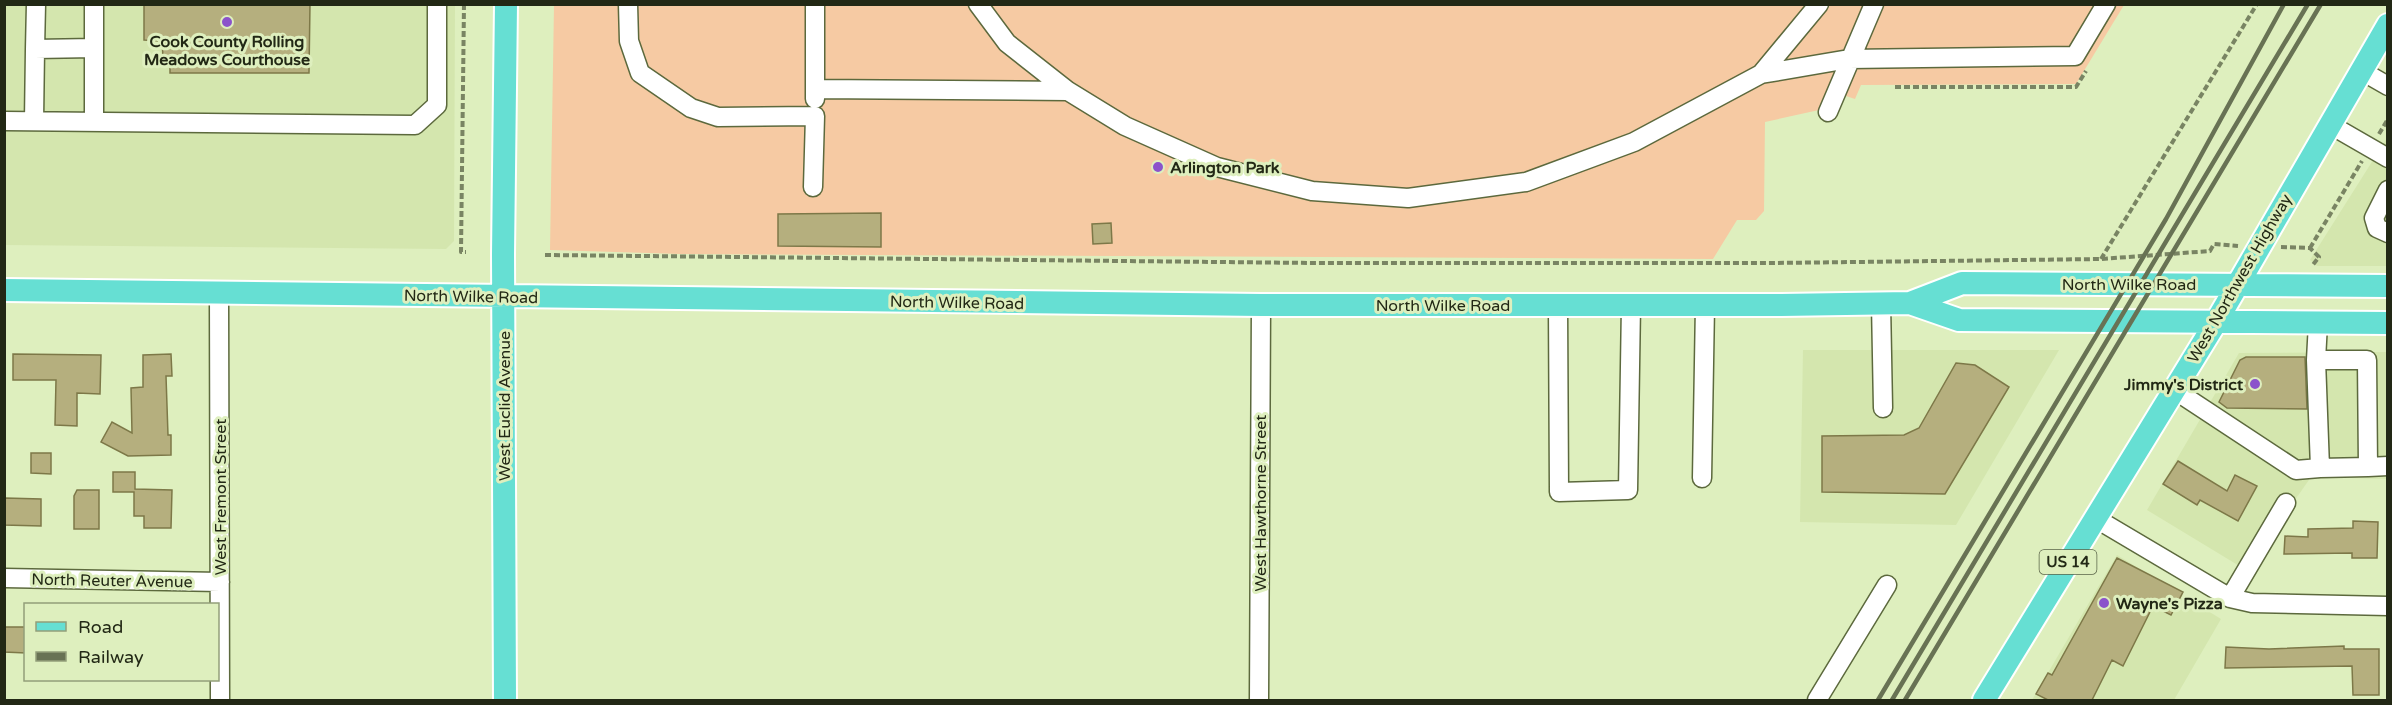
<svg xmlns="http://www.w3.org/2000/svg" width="2392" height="705" viewBox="0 0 2392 705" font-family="'Varela Round',sans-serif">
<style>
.built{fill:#d4e6ae}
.garden{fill:#f6caa3}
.building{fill:#b5af7e;stroke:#7d7848;stroke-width:1.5}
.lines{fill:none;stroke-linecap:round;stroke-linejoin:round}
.minor-casing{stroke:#5c693d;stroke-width:21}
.major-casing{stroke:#fff;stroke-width:26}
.path{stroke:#798463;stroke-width:4;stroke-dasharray:6 3;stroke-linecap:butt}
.minor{stroke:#fff;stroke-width:18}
.major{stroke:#66dfd3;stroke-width:22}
.rail{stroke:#687254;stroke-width:4.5}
.poi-dot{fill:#8b53cb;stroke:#deefbe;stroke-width:2}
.labels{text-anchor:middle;stroke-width:6;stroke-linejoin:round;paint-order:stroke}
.shield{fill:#deefbe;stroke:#5a6448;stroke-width:1.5}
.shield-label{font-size:15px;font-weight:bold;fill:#222815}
.poi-label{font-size:16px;font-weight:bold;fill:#222815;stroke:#deefbe;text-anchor:start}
.street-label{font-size:16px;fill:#222815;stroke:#deefbe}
</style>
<rect width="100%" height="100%" fill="#deefbe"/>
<path class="built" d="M5,5H455L454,241L446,249L5,245Z
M2387,138V266H2317L2310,260Z
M1803,350H2059L1956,525L1800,522Z
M2387,352V479L2311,477L2246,570L2147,510L2239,353Z
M2117,555L2221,619L2174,700H2032Z"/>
<path class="garden" d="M554,5H2124L2076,84L1861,85L1855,99L1828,90L1819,110L1765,122L1764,211L1756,220H1737L1713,259L681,254L550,250Z"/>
<path class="building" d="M144,4H310L309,73H170V58L163,57L162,41L144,40Z
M881,213V247L778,246V214Z
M1111,223L1112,243L1093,244L1092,224Z
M13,354L101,355L100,394L77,393V426L55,425L56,380H13Z
M171,354L172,376H166L168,435H171V455L128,456L101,442L112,422L132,433L131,388L143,387V355Z
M2246,357H2305L2307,409L2227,408L2219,402L2240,360Z
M1956,363L1975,365L2009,387L1945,494L1822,492V436L1904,435L1919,428Z
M31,453H51V474L31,473Z
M2178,461L2227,491L2235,475L2257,486L2238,521L2200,500L2197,505L2163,484Z
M113,472H135V489L172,490L171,528H144V516H134V492H113Z
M77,490H99V529H74V496Z
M5,498L41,499V526L4,525Z
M2353,521L2378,522L2377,558H2352V553L2284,554L2285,536L2308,537V529L2353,528Z
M2117,558L2183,592L2171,615L2153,606L2123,666L2112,660L2092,700H2048L2036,694L2048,673L2052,675Z
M4,627H26V653L4,652Z
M2344,646V649H2379V695H2353L2352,666L2225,668L2226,647L2269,649Z"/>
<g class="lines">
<g class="minor-casing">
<path id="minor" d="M36,4L35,49L94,48
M94,4V121
M628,4L629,41L640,73L691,108L718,117L815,116L813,187
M978,4L1007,43L1068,91L1125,126L1217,167L1312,191L1408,198L1526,182L1634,142L1761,74L1849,59L2075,56L2106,4
M2360,70L2388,86
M1761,74L1819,4
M815,89L1068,91
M815,99V4
M1828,112L1874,4
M4,121L415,125L437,105V4
M34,121L35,49
M2329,124L2388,158
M2388,190L2374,218L2377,228L2388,233
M219,293L220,700
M1881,303L1883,408
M1558,305L1559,492L1628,490L1631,305
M2316,360L2318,323
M2173,389L2296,470L2320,468L2316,360H2367L2368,467L2320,468
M2368,467L2388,466
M1702,478L1705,305
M2095,518L2230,598L2252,603L2388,606
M4,578L220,582
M2230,598L2286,503
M1259,700L1261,305
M1817,700L1887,585"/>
</g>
<g class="major-casing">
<path id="major" d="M4,290L1261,305H1781L1910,303L1959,320L2388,323
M1910,303L1962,283L2388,286
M505,700L503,254L506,4
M1984,700L2216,322L2388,25"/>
</g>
<path class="path" d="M464,4L461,252H466
M1895,87H2076L2086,71
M2379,134L2388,119
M2281,247L2310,248L2319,257L2312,266
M2310,248L2362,161
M545,255L1314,263H1773L2101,259L2210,251L2214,244L2238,246
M2101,259L2257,4"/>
<use href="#minor" class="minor"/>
<use href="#major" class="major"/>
<path class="rail" d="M1878,700L2166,219L2284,4
M1892,700L2308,4
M1905,700L2321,4"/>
</g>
<g class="poi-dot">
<circle cx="227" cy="22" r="6"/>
<circle cx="1158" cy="167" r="6"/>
<circle cx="2255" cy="384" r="6"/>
<circle cx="2104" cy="603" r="6"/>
</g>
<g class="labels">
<rect class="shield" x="2039.5" y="550" width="57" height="24" rx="4.5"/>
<g class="shield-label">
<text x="2068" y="567">US 14</text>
</g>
<g class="poi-label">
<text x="227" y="47" text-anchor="middle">Cook County Rolling<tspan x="227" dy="18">Meadows Courthouse</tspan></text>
<text x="1170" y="173">Arlington Park</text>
<text x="2243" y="390" text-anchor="end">Jimmy's District</text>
<text x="2116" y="609">Wayne's Pizza</text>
</g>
<g class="street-label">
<text transform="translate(2239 278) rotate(-60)" y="6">West Northwest Highway</text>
<text x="2129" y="290">North Wilke Road</text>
<text transform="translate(471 296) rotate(1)" y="6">North Wilke Road</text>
<text transform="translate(957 302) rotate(1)" y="6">North Wilke Road</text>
<text x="1443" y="311">North Wilke Road</text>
<text transform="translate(504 406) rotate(-90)" y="6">West Euclid Avenue</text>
<text transform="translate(220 497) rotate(-90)" y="6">West Fremont Street</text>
<text transform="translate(1260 503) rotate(-90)" y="6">West Hawthorne Street</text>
<text transform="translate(112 580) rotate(1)" y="6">North Reuter Avenue</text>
</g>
</g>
<rect width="2392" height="705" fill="none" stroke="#222815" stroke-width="12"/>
<rect x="24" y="603" width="195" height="78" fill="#deefbe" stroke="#939f7a" stroke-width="1.5"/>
<rect x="36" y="622" width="30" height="9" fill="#66dfd3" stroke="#939f7a" stroke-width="1.5"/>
<text x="78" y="633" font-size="18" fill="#222815">Road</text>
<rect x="36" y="652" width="30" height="9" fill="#687254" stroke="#939f7a" stroke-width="1.5"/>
<text x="78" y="663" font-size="18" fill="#222815">Railway</text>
</svg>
